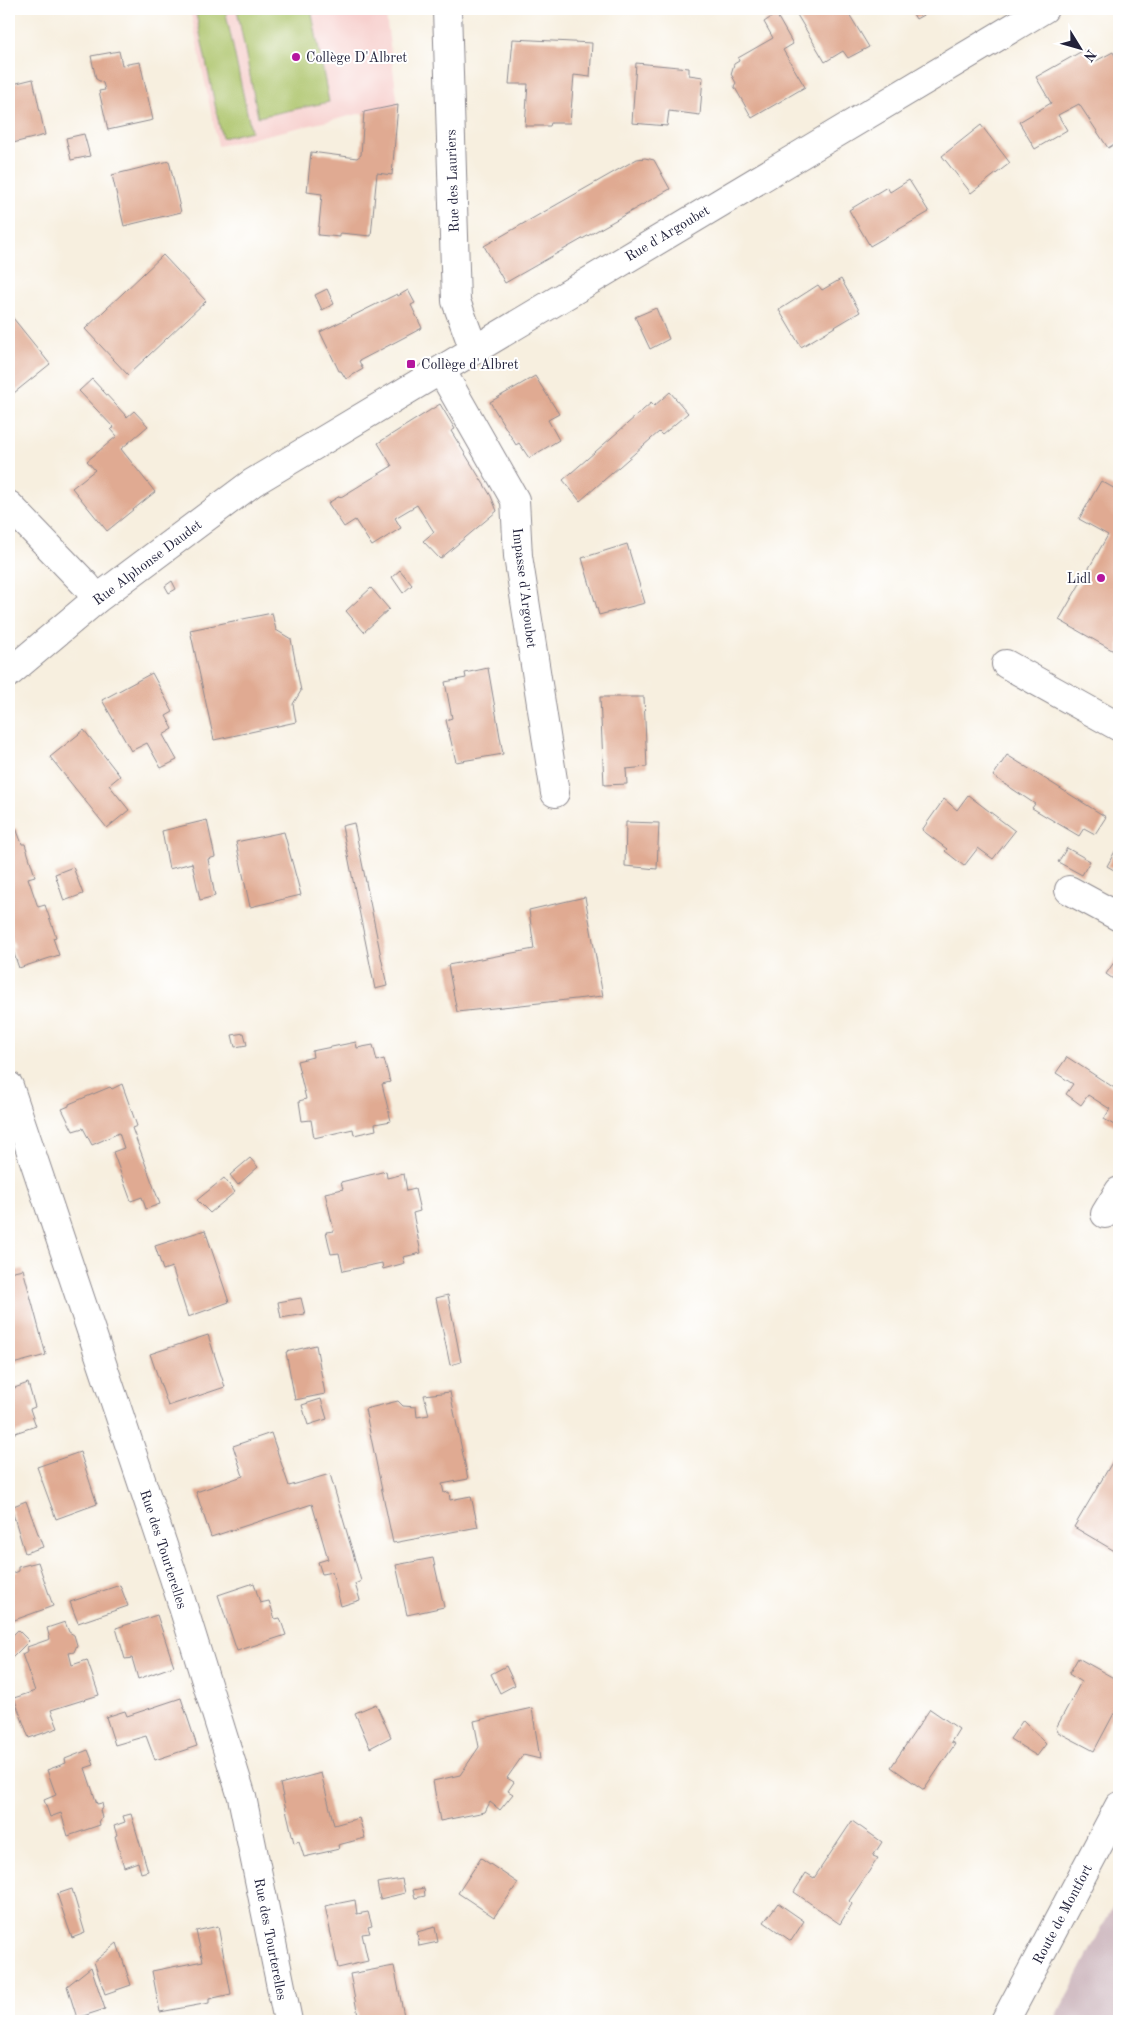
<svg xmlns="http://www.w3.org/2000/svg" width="1128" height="2030" viewBox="0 0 1128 2030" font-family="'Old Standard TT',serif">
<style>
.built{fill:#f7d0ce}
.industrial{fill:#d2bec4}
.green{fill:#abc368;stroke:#667252}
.building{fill:#e0aa92}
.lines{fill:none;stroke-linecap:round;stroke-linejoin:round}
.minor-casing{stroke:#8c888d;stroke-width:30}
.major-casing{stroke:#8c888d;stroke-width:30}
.minor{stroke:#fff;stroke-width:28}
.major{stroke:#fff;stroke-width:28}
.poi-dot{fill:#b5179e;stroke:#fff;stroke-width:2}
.labels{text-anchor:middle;stroke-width:4;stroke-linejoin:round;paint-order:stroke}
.poi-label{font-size:14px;fill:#22223b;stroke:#fff;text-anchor:start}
.street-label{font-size:14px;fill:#22223b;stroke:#fff}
</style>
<rect width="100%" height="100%" fill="#fff"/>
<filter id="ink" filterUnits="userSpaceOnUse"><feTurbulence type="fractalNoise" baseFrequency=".02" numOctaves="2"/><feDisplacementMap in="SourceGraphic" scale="10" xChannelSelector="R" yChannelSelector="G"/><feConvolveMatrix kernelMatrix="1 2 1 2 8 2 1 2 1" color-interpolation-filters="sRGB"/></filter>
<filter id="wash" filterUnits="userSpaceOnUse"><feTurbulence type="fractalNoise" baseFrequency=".0096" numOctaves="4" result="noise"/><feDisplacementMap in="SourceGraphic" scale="20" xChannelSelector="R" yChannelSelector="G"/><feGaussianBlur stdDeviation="1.12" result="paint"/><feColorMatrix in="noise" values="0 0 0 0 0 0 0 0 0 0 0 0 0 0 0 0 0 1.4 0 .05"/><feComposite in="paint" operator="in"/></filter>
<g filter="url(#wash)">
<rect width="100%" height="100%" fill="#f7efdf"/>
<path class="built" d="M190,9H385L398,105L218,146Z"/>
<path class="industrial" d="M1119,1894V2021H1054Z"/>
<path class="green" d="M195,9H225L251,131L222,138Z
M237,9H311L329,102L258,117Z"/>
<g id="blocks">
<path class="building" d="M803,9H846L869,47L848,58L843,51L825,62L796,13Z
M910,9H934L916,19Z
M776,14L793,44L783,50L805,87L752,118L734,86L736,83L731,74L734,64L739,61L738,58L773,38L764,22Z
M513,39L592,43L590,77L574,75L570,123H551L550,126H525L528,84H509Z
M1084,50L1092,63L1113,52L1119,64V141L1108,148L1079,104L1058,115L1067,130L1035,149L1019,122L1051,103L1036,77Z
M119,51L122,65L140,62L153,120L108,130L99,91L105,90L103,83L96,79L91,56Z
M636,63L689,68V75L703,77L700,115L669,111L667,126L632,123Z
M33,79L45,135L9,144V85Z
M398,105L392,175L377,173L371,236L340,233V237L318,235L322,194L307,192L311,152L357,158L361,155L364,112Z
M981,125L1010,163L971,193L942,156Z
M84,134L90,156L71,160L66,138Z
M645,158L654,160L670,189L505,283L484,246L637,159Z
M169,161L181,212L124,226L112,175Z
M909,180L929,212L870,246L849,210L887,187L890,192Z
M163,255L206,301L128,375L85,329Z
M841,279L860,312L801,347L779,310L818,285L822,290Z
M327,289L334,304L322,310L315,295Z
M408,290L415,303L411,305L422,328L359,361L363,369L346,379L341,371H339L320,332L397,294L398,296Z
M656,308L669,339L650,349L635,317Z
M9,313L50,364L9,397Z
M535,376L559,414L548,420L559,440L529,458L519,443L516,445L490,402Z
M92,379L127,417L134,411L148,426L121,449L155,492L107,531L72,488L95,470L87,461L117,436L111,429L114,428L79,391Z
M670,392L688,413L662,435L659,432L580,501L563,480L651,403L654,406Z
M440,404L455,429L451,431L491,496L497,511L440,559L423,541L434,532L417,505L395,518L401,528L372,546L355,520L344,527L328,503L340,496L341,497L392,466L378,443Z
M1101,481L1119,491V654L1059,620L1108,535L1079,519Z
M627,544L645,603L599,615L582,558Z
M400,570L412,585L403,593L392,577Z
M172,581L176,589L169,593L165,586Z
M371,588L389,609L364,632L346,611Z
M272,613L276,630L291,639L301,691L293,704L296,722L214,740L190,630Z
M488,668L503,754L456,762L446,720L452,718L445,682L466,678L465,673Z
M152,673L173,712L166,716L173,729L163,735L177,760L161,768L147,743L131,751L102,700Z
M600,697H644L647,767L626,769L627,784L604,785Z
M84,730L120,776L109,785L129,810L107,828L50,757Z
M1007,755L1106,817L1095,834L1084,828L1079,836L1032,808L1035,804L993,776Z
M968,795L1015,831L993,859L978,848L964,866L945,851L947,849L922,830L944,799L957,810Z
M207,820L215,857L208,859L215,896L200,900L192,863L169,869L162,831Z
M626,822L659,823L657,869L625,866Z
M354,823L387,986L375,989L342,826Z
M16,828L22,844H25L35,876L28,878L38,907L45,905L56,937L53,938L59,955L19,968L12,948L15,947L9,929V831Z
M284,832L301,895L250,907L236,842Z
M1119,844V873L1107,866Z
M1067,848L1090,861L1082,875L1058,862Z
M73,867L83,894L64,901L55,874Z
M585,897L603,996L457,1012L448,965L534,949L529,910Z
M1117,958L1119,959V983L1106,974Z
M244,1033L247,1045L235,1047L232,1035Z
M356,1042L357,1048L373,1045L377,1061L384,1059L390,1082L382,1084L391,1121L375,1124L376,1130L354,1135L353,1129L314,1138L311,1120L302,1121L299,1101L306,1099L297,1061L313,1057L312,1051Z
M1067,1057L1119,1091V1128L1104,1119L1110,1109L1088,1095L1081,1105L1066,1094L1073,1084L1056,1073Z
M122,1084L137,1126L132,1128L160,1204L146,1209L142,1197L131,1201L113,1152L124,1148L119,1133L92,1145L83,1128L73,1131L62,1109L69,1106V1104L110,1087L112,1089Z
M250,1158L258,1167L238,1185L230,1175Z
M386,1171L387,1178L404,1174L407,1191L415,1189L420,1211L413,1213L421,1253L403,1257L405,1263L383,1269L382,1263L343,1271L339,1253L331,1254L326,1232L334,1231L325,1193L343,1189L341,1182Z
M224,1178L235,1192L210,1213L197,1200Z
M205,1230L229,1302L188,1317L172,1267L163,1270L155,1246Z
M23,1269L46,1355L9,1365V1272Z
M448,1295L461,1362L450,1365L436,1298Z
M301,1298L305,1314L281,1318L278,1302Z
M208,1335L225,1387L168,1406L150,1354Z
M316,1345L325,1394L295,1400L286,1352Z
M28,1383L35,1407L30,1409L36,1426L9,1435V1390Z
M450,1392L468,1479L442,1484L444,1493L449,1492L450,1500L471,1496L478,1527L393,1543L365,1409L398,1401L403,1406L416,1407L417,1417L429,1415L424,1395Z
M321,1399L327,1419L308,1425L302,1405Z
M271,1433L289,1486L330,1474L361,1581L355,1584L360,1600L341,1606L332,1572L322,1574L318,1562L328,1559L312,1504L211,1537L196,1492L243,1476L233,1446Z
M80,1452L97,1504L56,1519L37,1467Z
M1117,1454L1119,1456L1118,1553L1074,1527Z
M26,1501L43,1547L25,1553L11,1507Z
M433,1558L444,1607L407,1615L396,1565Z
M38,1562L53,1606L9,1622V1575L18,1571V1567Z
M254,1583L260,1603L269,1601L275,1619L280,1618L286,1635L237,1651L218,1595Z
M120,1585L128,1606L78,1623L70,1602Z
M157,1615L174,1666L138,1679L132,1658L125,1659L116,1628Z
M65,1622L69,1632L74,1635L77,1645L74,1652L69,1653L72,1665L87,1660L99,1695L51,1710L58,1728L29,1738L14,1698L35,1691L22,1654L28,1651L27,1647L50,1639L47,1628Z
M18,1630L29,1641L12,1658L9,1655V1639Z
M1078,1658L1119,1681V1704L1094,1751L1058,1732L1056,1728L1081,1682L1069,1674Z
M506,1666L515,1685L500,1693L491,1674Z
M181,1698L197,1746L155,1760L146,1736L115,1745L106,1717L125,1711L127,1716Z
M376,1704L391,1737L370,1748L355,1713Z
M532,1708L540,1759L523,1755L507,1778L514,1782L508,1791L513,1794L500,1810L490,1802L485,1812L440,1821L433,1781L460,1775L479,1747L474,1721Z
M930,1709L959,1729L951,1742L955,1744L924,1790L891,1767Z
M1023,1720L1046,1744L1037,1756L1010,1739Z
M88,1750L94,1765L85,1768L97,1804L102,1803L103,1808L100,1810L102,1818L99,1820L100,1825L68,1836L61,1813L50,1817L44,1800L56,1795L47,1770L66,1763L65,1759Z
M321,1773L334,1825L359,1818L365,1838L338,1845L339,1849L304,1857L299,1841L294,1843L280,1784Z
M131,1814L148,1871L141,1873L138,1862L124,1867L115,1836L117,1835L114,1826L125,1822L123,1816Z
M852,1821L882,1842L873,1856L878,1858L849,1901L852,1904L840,1924L794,1892L806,1873L814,1878Z
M481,1858L518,1883L494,1917L458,1893Z
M402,1879L405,1893L380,1899L377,1883Z
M424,1888L425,1896L415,1898L413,1890Z
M72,1889L85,1933L72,1938L57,1894Z
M355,1900L357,1914L368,1912L372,1926L368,1927L370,1933L362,1934L368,1961L338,1968L325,1906Z
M778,1903L804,1921L791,1941L764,1922Z
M218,1926L231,1994L209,1999V2003L160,2012L152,1971L203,1961L196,1931Z
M435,1927L438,1942L419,1946L417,1932Z
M117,1943L131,1985L105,1994L94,1962Z
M394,1966L405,2021H359L350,1974Z
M91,1967L105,2009L77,2018L67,1986Z"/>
</g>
</g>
<g filter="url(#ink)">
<use href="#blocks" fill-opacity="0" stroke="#8c888d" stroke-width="1"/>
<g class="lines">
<g class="minor-casing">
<path id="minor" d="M447,9L456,301L474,350
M441,370L515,500L518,556L555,793
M9,505L86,585L97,599
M1006,664L1119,727
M9,673L97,599L252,483L1044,9
M1069,890L1119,917
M9,1086L174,1578L242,1797L288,2021
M1105,1214L1119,1191"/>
</g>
<g class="major-casing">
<path id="major" d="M1005,2021L1119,1806"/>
</g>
<use href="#minor" class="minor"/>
<use href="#major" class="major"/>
</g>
</g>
<g class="poi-dot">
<circle cx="296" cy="57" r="5"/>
<rect x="406" y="359" width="10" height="10" rx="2.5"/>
<circle cx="1101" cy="578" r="5"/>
</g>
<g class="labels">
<g class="poi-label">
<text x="306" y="62">Collège D'Albret</text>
<text x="421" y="369">Collège d'Albret</text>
<text x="1091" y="583" text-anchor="end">Lidl</text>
</g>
<g class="street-label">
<text transform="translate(452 181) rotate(-92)" y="5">Rue des Lauriers</text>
<text transform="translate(667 233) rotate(-31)" y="5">Rue d'Argoubet</text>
<text transform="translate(147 562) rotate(-37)" y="5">Rue Alphonse Daudet</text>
<text transform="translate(525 588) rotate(83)" y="5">Impasse d'Argoubet</text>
<text transform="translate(164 1549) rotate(72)" y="5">Rue des Tourterelles</text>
<text transform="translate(1062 1914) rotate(-62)" y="5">Route de Montfort</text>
<text transform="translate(271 1939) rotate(79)" y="5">Rue des Tourterelles</text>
</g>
</g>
<rect width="1128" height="2030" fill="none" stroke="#fff" stroke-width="30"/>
<g transform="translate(1080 48) rotate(127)" stroke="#ffffff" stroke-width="4" paint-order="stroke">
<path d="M0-4L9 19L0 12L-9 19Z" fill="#22223b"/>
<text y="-8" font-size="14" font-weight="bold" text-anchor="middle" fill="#22223b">N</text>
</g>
</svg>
